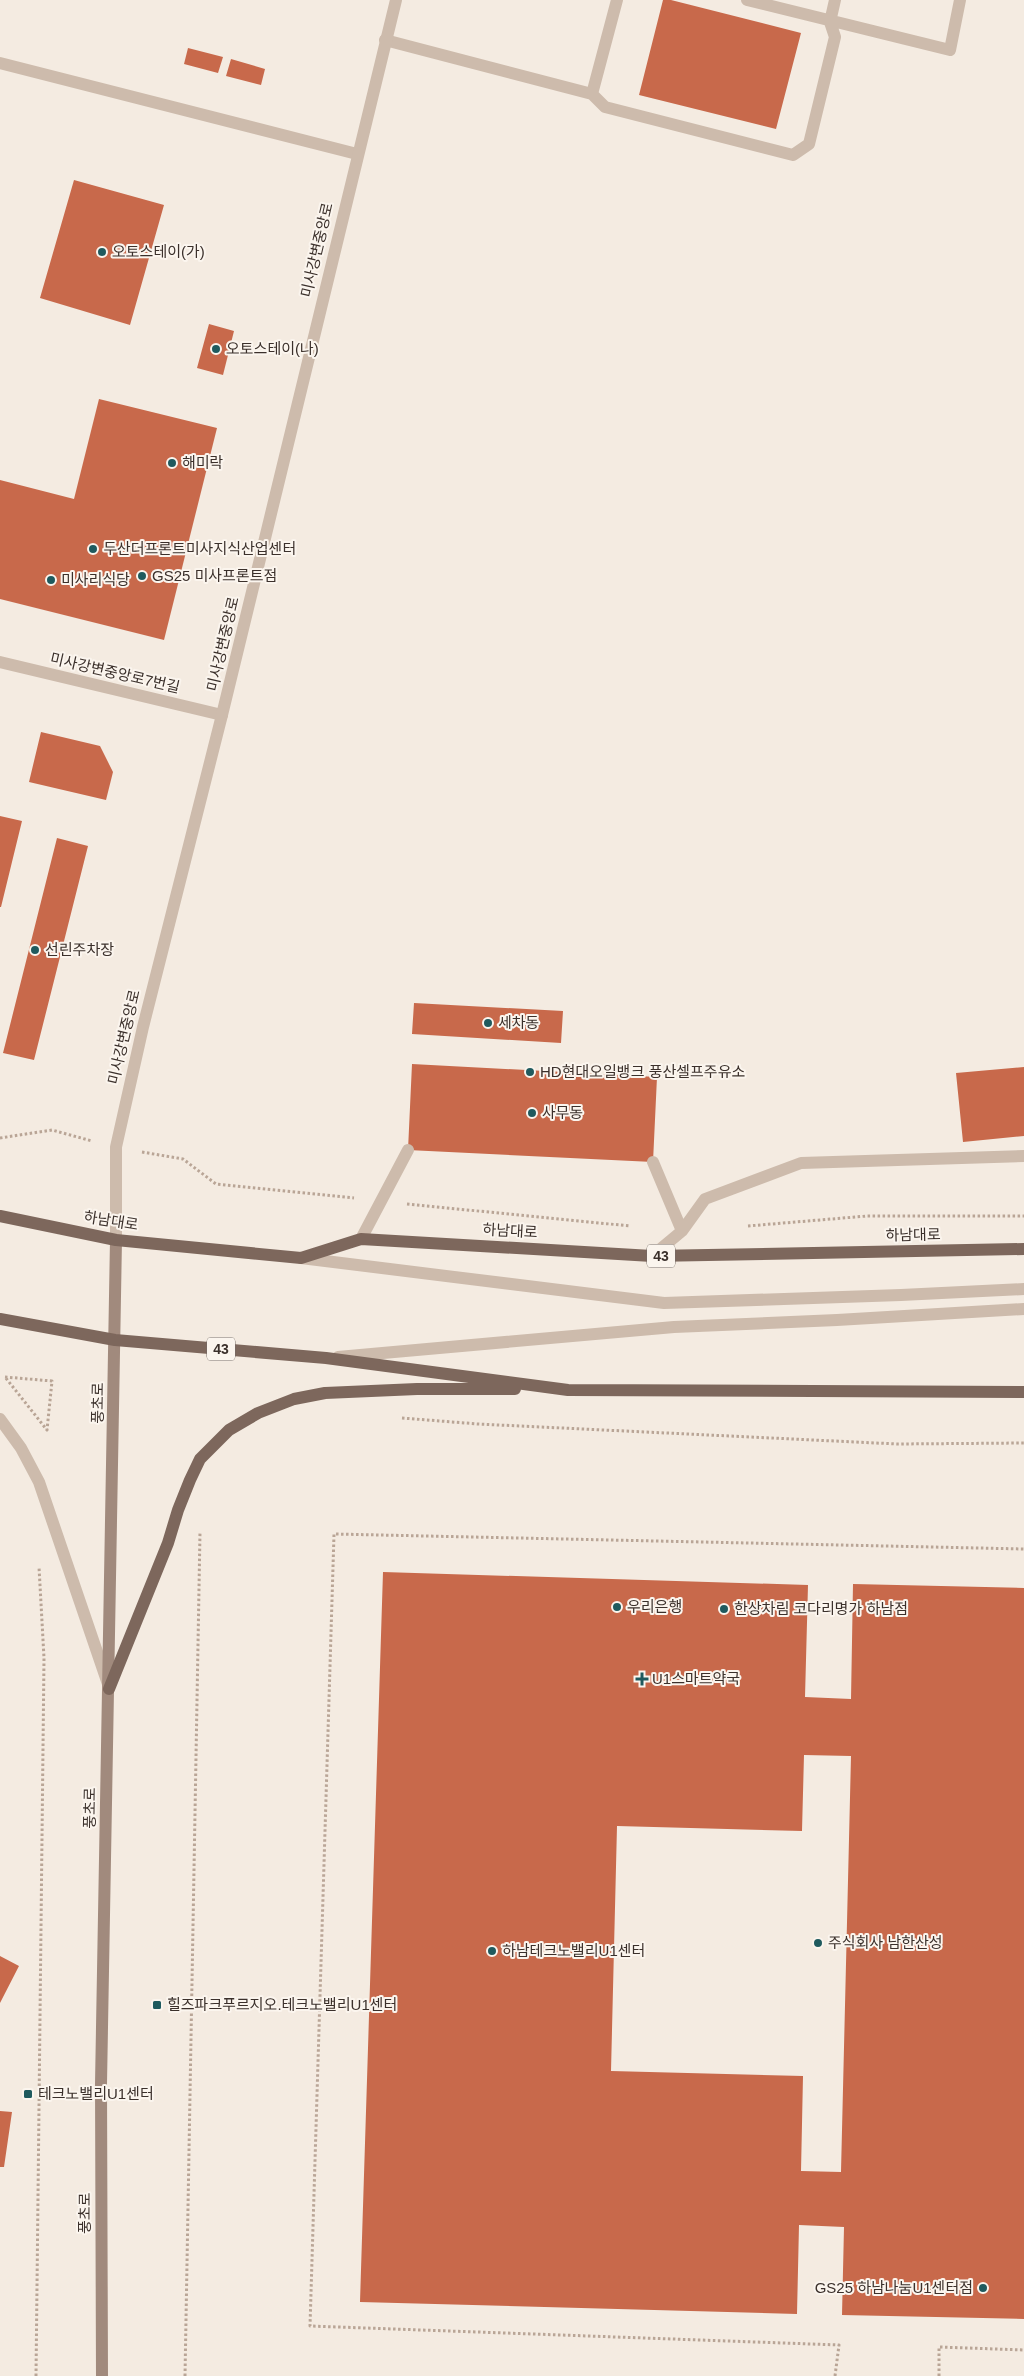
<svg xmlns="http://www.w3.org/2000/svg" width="1024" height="2376" viewBox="0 0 1024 2376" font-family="Arial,'Noto Sans KR',sans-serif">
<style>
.building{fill:#c8694b;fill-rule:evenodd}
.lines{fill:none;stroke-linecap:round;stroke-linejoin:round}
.path{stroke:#b9a596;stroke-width:3;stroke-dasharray:2.5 2.5;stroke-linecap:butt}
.service{stroke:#cdbbac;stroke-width:12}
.minor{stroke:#cdbbac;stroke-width:12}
.tertiary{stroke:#cdbbac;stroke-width:12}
.secondary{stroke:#a18a7d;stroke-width:12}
.primary{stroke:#7d675c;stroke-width:12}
.poi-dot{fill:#1f5a5e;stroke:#fbf5ee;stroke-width:2}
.labels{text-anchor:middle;stroke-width:4;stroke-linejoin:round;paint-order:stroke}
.shield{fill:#fbf5ee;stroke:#756b66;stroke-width:1}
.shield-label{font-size:14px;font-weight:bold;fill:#3b302b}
.street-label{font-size:15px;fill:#3b302b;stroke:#fbf5ee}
.poi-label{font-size:15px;fill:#3b302b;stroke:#fbf5ee;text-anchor:start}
</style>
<rect width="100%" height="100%" fill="#f4ebe1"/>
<path class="building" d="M663,0H671L801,33L776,129L639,95Z
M188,48L223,57L218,73L184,64Z
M231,59L265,69L261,85L226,76Z
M74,180L164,205L130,325L40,298Z
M209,324L234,331L223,375L197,368Z
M99,399L217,428L164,640L0,599V480L74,499Z
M41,732L100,746L113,772L106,800L29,782Z
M0,816L22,821L1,907H0Z
M57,838L88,846L34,1060L3,1053Z
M414,1003L563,1011L561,1043L412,1034Z
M412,1064L657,1077L653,1162L408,1150Z
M1024,1067V1136L963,1142L956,1073Z
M383,1572L808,1585L805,1697L851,1699L853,1584L1024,1588V2319L842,2315L844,2227L799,2225L797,2314L360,2302ZM804,1755L851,1756L841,2172L801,2171L803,2076L611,2071L617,1826L802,1831Z
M0,1956L19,1966L0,2003Z
M0,2111L12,2112L4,2167H0Z"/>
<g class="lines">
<path class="path" d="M0,1138L52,1130L92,1141
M142,1152L183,1159L216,1184L354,1198
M407,1204L630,1226
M748,1226L867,1216H1024
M5,1377L52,1381L47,1430Z
M402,1418L478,1424L897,1444L1024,1443
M36,2376L44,1658L39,1567
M185,2376L200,1532
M835,2376L839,2345L310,2326L334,1534L1024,1549
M939,2376V2347L1024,2350"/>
<path class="service" d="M747,0L950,50L960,0
M385,40L592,94L617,0
M592,94L605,107L793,155L809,144L835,37L830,22L835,0
M653,1162L682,1231
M361,1239L408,1150
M652,1256L682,1231L705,1199L801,1163L1024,1156
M301,1258L664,1303L901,1295L1024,1289
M338,1357L674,1327L837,1320L1024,1309"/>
<path class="minor" d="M0,63L357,154
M0,662L222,715"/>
<path class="tertiary" d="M116,1240V1147L143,1027L222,715L396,0
M0,1419L21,1448L39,1482L108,1684"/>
<path class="secondary" d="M102,2376L101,2084L116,1240"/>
<path class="primary" d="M0,1216L116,1240L301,1258L361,1239L652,1256L1024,1249
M0,1319L115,1340L326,1358L568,1390L1024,1392
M109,1689L168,1543L178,1510L190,1480L200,1459L229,1430L258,1413L294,1399L325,1393L417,1389H515"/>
</g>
<g class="poi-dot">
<circle cx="102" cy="252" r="5"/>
<circle cx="216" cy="349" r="5"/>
<circle cx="172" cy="463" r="5"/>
<circle cx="93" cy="549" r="5"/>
<circle cx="142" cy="576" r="5"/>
<circle cx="51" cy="580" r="5"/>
<circle cx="35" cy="950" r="5"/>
<circle cx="488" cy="1023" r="5"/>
<circle cx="530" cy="1072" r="5"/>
<circle cx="532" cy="1113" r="5"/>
<circle cx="617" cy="1607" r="5"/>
<circle cx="724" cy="1609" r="5"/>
<path d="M639.5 1671.5h5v5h5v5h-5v5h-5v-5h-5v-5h5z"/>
<circle cx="818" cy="1943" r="5"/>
<circle cx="492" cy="1951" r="5"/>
<rect x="152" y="2000" width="10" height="10" rx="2.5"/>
<rect x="23" y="2089" width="10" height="10" rx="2.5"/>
<circle cx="983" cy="2288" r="5"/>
</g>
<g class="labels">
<g class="shield">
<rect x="647" y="1244.5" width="28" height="23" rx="4"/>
<rect x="207" y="1337.5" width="28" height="23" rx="4"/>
</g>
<g class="shield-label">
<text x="661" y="1261">43</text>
<text x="221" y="1354">43</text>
</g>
<g class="street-label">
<text transform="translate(317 250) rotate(-77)" y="5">미사강변중앙로</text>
<text transform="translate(223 644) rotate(-77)" y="5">미사강변중앙로</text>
<text transform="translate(115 673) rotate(13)" y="5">미사강변중앙로7번길</text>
<text transform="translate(124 1037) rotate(-77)" y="5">미사강변중앙로</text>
<text transform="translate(111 1221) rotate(9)" y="5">하남대로</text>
<text transform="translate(510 1231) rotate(3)" y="5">하남대로</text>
<text transform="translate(913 1235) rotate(-1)" y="5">하남대로</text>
<text transform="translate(98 1403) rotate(-89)" y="5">풍초로</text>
<text transform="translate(90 1808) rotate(-89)" y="5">풍초로</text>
<text transform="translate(85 2213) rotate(-90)" y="5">풍초로</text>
</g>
<g class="poi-label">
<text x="112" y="257">오토스테이(가)</text>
<text x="226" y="354">오토스테이(나)</text>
<text x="182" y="468">해미락</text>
<text x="103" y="554">두산더프론트미사지식산업센터</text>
<text x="152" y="581">GS25 미사프론트점</text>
<text x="61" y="585">미사리식당</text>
<text x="45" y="955">선린주차장</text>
<text x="498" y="1028">세차동</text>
<text x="540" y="1077">HD현대오일뱅크 풍산셀프주유소</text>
<text x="542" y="1118">사무동</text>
<text x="627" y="1612">우리은행</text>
<text x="734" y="1614">한상차림 코다리명가 하남점</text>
<text x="652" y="1684">U1스마트약국</text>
<text x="828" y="1948">주식회사 남한산성</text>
<text x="502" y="1956">하남테크노밸리U1센터</text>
<text x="167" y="2010">힐즈파크푸르지오.테크노밸리U1센터</text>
<text x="38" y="2099">테크노밸리U1센터</text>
<text x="973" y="2293" text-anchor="end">GS25 하남나눔U1센터점</text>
</g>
</g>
</svg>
